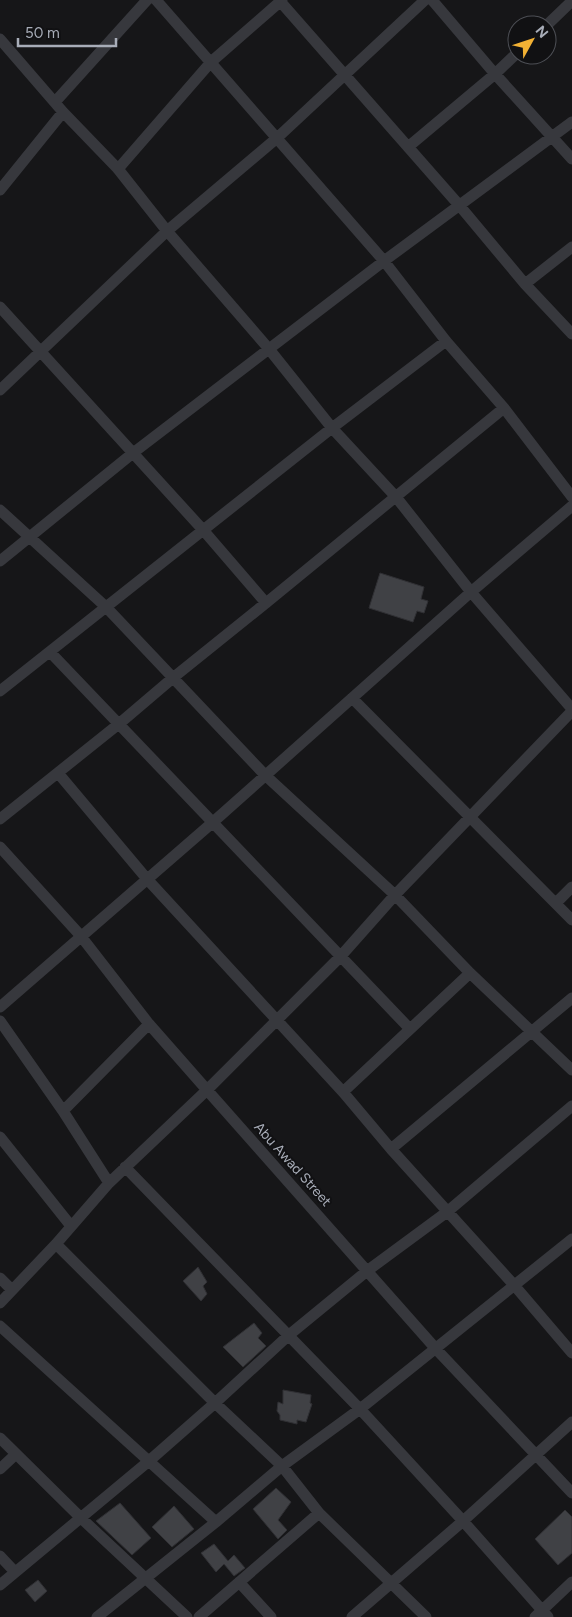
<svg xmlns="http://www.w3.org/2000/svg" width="572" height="1617" viewBox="0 0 572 1617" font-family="Figtree,sans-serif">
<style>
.building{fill:#404145;stroke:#303034}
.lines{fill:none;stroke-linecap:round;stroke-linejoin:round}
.minor{stroke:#37383d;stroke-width:11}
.labels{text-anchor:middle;stroke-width:4;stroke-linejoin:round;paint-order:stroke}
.street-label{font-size:14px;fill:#a8adb8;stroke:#111113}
</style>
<rect width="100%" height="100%" fill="#161618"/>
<path class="building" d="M380,573L424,587L421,599L428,601L424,613L417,611L413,622L369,608Z
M198,1267L207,1282L203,1286L207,1294L201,1301L183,1281Z
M254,1323L262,1333L258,1338L266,1346L243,1367L223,1347Z
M283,1390L311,1395L310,1403L312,1404L306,1422L297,1420V1424L280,1420V1415L277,1411L278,1402L283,1404Z
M276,1488L291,1502L278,1520L287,1530L278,1539L253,1509Z
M120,1503L151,1538L132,1555L96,1521Z
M174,1506L194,1529L172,1547L152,1527Z
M565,1510L572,1517V1553L558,1565L535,1539Z
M214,1544L228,1561L234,1555L245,1568L234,1576L224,1564L216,1572L201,1553Z
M38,1580L47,1591L35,1602L25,1590Z"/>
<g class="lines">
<path class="minor" d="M156,0L384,261L446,341L504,408L572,497
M279,0L459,205L525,284L572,334
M432,0L495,74L572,159
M547,25L572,1
M0,39L63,112L118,169L167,231L269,349L332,428L396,497L471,592L572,709
M55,102L147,0
M408,147L495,74L517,53
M118,169L211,62L282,0
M0,190L63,112
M525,284L572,247
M0,307L204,531L266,603
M0,390L167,231L277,138L425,0
M0,510L106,607L265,775L395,895L470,973L572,1070
M0,561L133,453L384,261L572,122
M50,652L410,1029
M0,691L332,428L446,341
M352,698L572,920
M58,773L147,879L343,1092L391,1149L514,1285L572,1353
M0,819L120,723L174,677L266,603L504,408
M0,847L80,935L149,1024L207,1090L436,1349L572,1493
M556,903L572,887
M0,1007L212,823L471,592L572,506
M0,1021L63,1111L109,1183
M343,1092L470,973
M63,1111L149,1024
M0,1137L71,1226
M391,1149L572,998
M125,1167L360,1409L463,1521L548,1617
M56,1244L215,1403L282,1466L319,1513L426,1617
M0,1278L12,1290
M0,1303L56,1244L109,1183L207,1090L340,957L395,895L572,711
M0,1326L216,1522
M0,1438L81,1518L187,1617
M0,1469L16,1454
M0,1556L15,1572
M239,1582L271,1617
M0,1585L149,1461L215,1403L289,1335L367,1271L447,1212L572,1106
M97,1617L216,1522L282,1466L360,1409L572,1239
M199,1617L319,1513
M352,1617L463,1521L572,1422
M535,1617L572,1582"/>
</g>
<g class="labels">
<g class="street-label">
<text transform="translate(293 1164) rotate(48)" y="5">Abu Awad Street</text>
</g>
</g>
<g transform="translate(532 40) rotate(50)"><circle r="24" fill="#111113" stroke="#4d4f55"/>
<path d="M0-4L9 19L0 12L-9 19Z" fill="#f2b134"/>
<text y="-8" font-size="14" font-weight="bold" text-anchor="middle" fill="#a8adb8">N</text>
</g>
<path d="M18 38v8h98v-8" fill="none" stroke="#a8adb8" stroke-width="2.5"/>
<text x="25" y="38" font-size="15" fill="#a8adb8" stroke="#111113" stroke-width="4" paint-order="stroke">50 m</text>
</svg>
